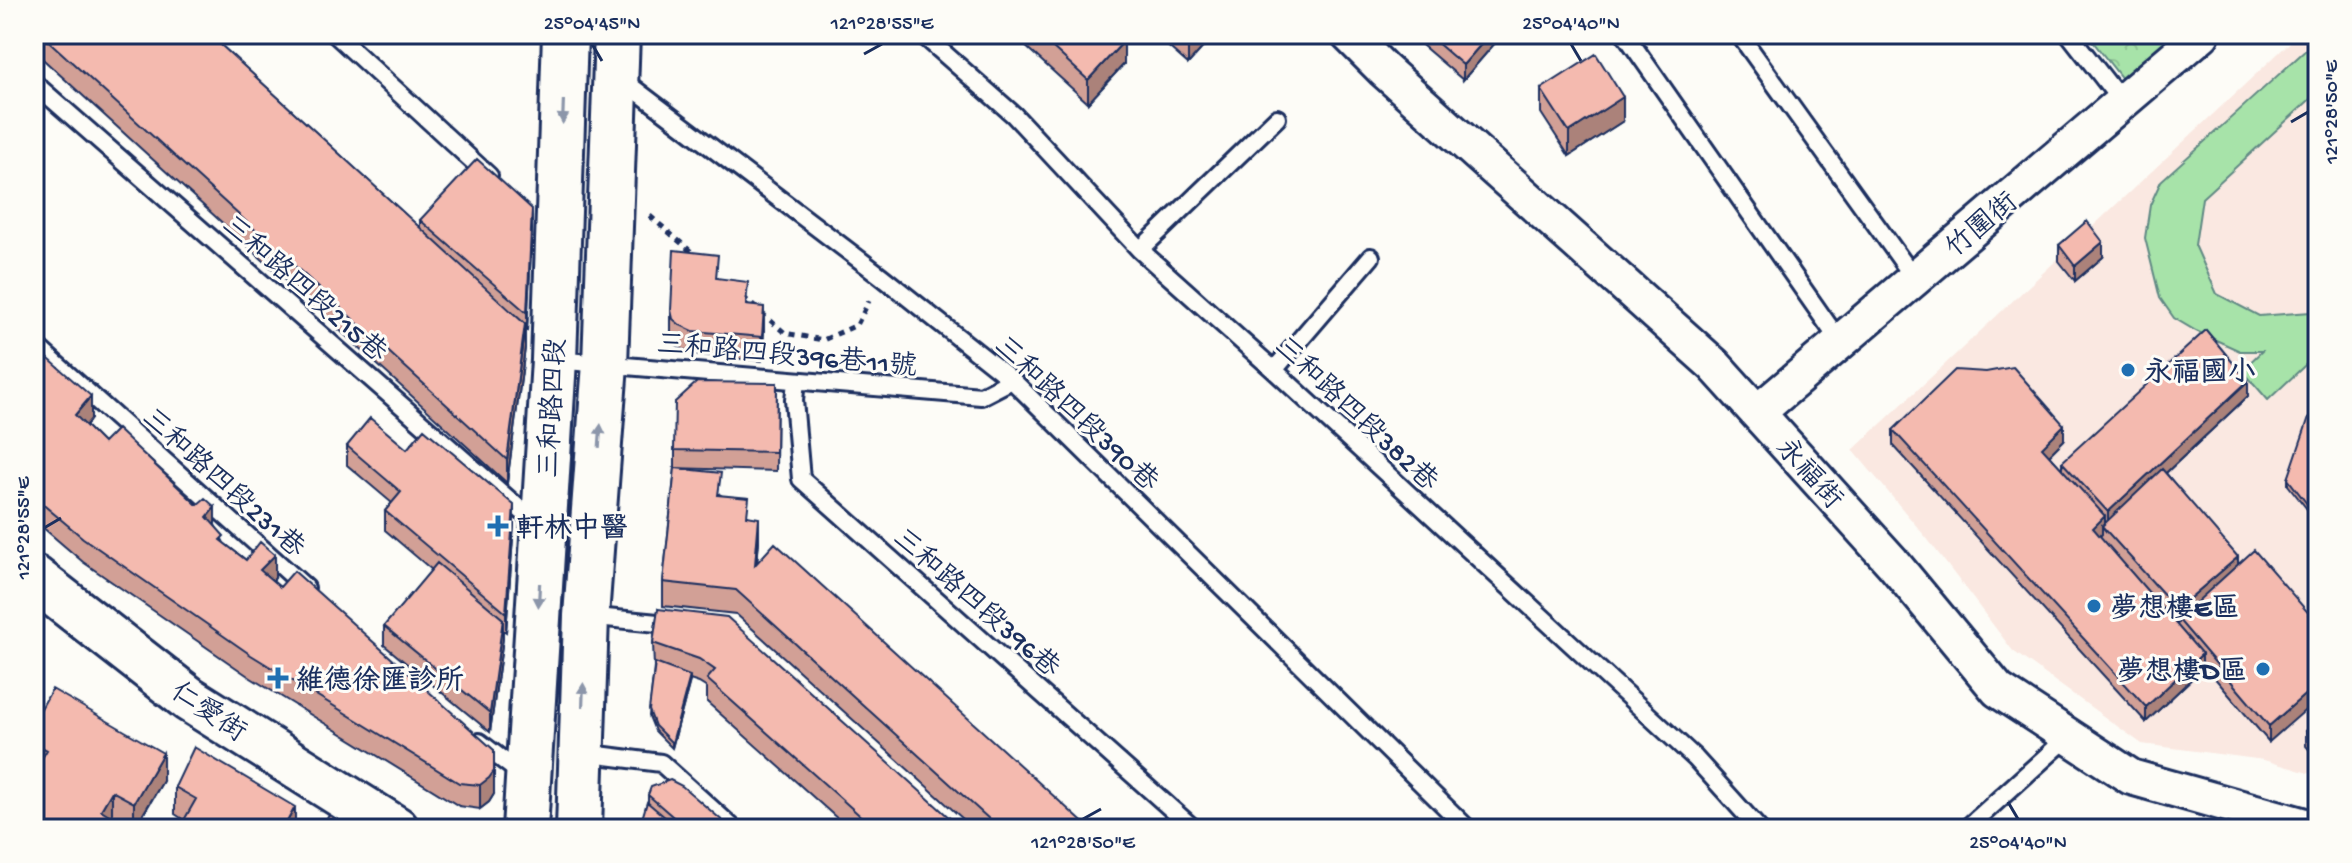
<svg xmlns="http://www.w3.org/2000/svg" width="2352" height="863" viewBox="0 0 2352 863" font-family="'Gochi Hand','LXGW WenKai TC',sans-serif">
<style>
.built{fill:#fae8e1}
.grass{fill:#a7e3a9;stroke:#618984;stroke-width:2}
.park{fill:url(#park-crowns);stroke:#618984;stroke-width:2}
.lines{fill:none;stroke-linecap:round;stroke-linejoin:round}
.lane-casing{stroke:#1b2f5e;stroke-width:22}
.street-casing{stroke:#1b2f5e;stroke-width:40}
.secondary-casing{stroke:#1b2f5e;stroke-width:50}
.path{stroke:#1b2f5e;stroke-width:5;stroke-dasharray:6 6;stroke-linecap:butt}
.lane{stroke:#fdfcf7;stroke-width:16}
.street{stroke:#fdfcf7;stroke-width:34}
.secondary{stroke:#fdfcf7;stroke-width:44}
.wall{fill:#d2a096;stroke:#1b2f5e;stroke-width:2}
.shaded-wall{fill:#ab827a;stroke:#1b2f5e;stroke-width:2}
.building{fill:#f4baaf;stroke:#1b2f5e;stroke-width:2}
.oneway{fill:#8c96aa}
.ticks{fill:none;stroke:#1b2f5e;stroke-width:3}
.poi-dot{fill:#1f6fb2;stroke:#fdfcf7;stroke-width:3}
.labels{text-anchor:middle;stroke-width:6;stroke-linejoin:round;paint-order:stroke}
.street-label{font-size:28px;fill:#1b2f5e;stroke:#fdfcf7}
.poi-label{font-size:28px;font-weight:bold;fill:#1b2f5e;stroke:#fdfcf7;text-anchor:start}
.neatline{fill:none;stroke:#1b2f5e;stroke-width:3}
.ticks-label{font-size:20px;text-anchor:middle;fill:#1b2f5e}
</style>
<defs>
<pattern id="park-crowns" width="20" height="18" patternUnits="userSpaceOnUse" patternTransform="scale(2)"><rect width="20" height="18" fill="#a7e3a9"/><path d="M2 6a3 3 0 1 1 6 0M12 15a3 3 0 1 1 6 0" fill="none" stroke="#8fc394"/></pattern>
</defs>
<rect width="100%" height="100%" fill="#fdfcf7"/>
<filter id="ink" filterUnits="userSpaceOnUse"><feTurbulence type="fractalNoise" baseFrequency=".0125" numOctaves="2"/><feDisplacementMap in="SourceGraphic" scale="16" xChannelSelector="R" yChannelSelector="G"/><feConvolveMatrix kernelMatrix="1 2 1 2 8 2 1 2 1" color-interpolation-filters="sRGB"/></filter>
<g filter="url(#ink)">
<path class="built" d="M2299,34H2318V776L2264,760L2142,744L2013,651L1929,541L1853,450Z"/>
<path class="grass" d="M2318,39V92L2202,198L2195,245L2217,294L2259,316L2311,312L2318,306V353L2268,400L2242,370L2262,351H2240L2196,331L2174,318L2160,298L2145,238L2150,205L2161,181Z"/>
<path class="park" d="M2087,34H2176L2123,80Z"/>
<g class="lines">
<g class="lane-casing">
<path id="lane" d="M335,34L489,176
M922,34L1014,115L1140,250L1274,370L1695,758L1759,829
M1625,34L1840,342
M1739,34L1915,279
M2069,34L2122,102
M620,78L881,276L1012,380L1468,829
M34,83L538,525
M1140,250L1277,118
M34,344L306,588
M555,360L981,396L1012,380
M1274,370L1371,257
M796,381L794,400L801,479L1194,829
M586,616L678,625
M479,742L524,776
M583,753L661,763L734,829
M1966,829L2069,736"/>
</g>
<g class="street-casing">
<path id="street" d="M1348,34L1384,70L1714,365L1892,562L1998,690L2131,777L2316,829
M1758,412L2202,34"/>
</g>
<g class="secondary-casing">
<path id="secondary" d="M34,578L189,699L396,829
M525,829L554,360L565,34
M579,829L586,616L605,364L617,34"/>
</g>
<path class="path" d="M650,216L694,254
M743,297L785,333L823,340L857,325L869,301"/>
<use href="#lane" class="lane"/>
<use href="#street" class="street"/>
<use href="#secondary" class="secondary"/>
</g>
<path class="wall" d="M34,34H209L420,228V220L532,228L527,331L525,330V348L507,483L34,51Z
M1012,34H1117L1124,64L1088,103Z
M1154,34H1215L1188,64Z
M1409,34H1502V35L1463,80Z
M1541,89L1623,121L1569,156L1541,113Z
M2059,245L2103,257L2075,281L2059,261Z
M718,278L748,305L764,330L762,361L693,354L680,348L673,342L671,334V310Z
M34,346L91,419L86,426L103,443L215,525L224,543L246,560L275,578L272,581L494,794L489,802L480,809L459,806L251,678L83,562L34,520Z
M777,383L776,471L676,468L721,495L749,517L759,541L757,562L1090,829H974L736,614L663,606V582L675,468V402Z
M2248,396L2166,473L2238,565L2318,624L2269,742L2202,663V669L2146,722L1893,445V430L2064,440L2049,455L2062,469V462Z
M2318,410V523L2288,485V479Z
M347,446L407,449L514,524L506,632L503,630V638L490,732L384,645V626L432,570L385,530V511L392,503L347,465Z
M658,609L962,829H849L707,702V688L699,683L690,680L672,748L655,731L649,716L654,667L653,643Z
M2318,720V760L2306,746V731Z
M34,721L163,781L135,829H131L116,820V829H34Z
M175,787L295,829L184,820L175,814Z
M648,795L732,829H639L648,802Z"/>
<path class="shaded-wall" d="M1194,34H1215L1188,64V41Z
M1490,34L1502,35L1463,80V65Z
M1124,41V64L1088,103V80Z
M1623,97V121L1569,156V132Z
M532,209V228L527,331V313Z
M2103,242V257L2075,281V266Z
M764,307V330L762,361V337Z
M525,324V348L507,483V460Z
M2248,381V396L2108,527V512Z
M91,396V419L75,438V415Z
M2064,425V440L2042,462V447Z
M514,505V524L506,632V613Z
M215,507V530L207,517Z
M2105,516V530L2102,526V534L2093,543V528Z
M759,518V541L755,588V565Z
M275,555V578L260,593V570Z
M2238,557V572L2178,619V623L2177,625V609Z
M503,619V638L490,732V713Z
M2202,654V669L2146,722V707Z
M690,676V681L672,748V743Z
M2318,683V699L2269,742V726Z
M494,750V794L489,802L480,809V785Z
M163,753V781L134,829V803Z
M112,791V818L101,810Z
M295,807V829H283Z
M116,819V829H110Z"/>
<path class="building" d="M41,34H209L525,324L507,460Z
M1038,34H1117L1124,41L1088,80Z
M1180,34H1194L1188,41Z
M1427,34H1490L1463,65Z
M1596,54L1623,97L1569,132L1541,89Z
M477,159L532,209L527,313L420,220Z
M2087,221L2103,242L2075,266L2059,245Z
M674,250L718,255L716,278L748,282L746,305L764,307L762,337L693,331L680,325L673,319L671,310Z
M2206,330L2248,381L2108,512L2062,462Z
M34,346L91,396L75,415L103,443L117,429L197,505L205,498L215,507L207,517L224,536L220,540L246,560L260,542L275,555L260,570L280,587L294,571L494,750V771L489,778L480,785L459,783L251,655L83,538L34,497Z
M2013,367L2064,425L2042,447L2105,516L2093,528L2202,654L2146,707L1893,430L1955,370L1986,372Z
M697,382L777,383L776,452L674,450L675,402Z
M2318,410V518L2288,479L2309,417Z
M370,418L407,449L424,429L514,505L506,613L385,511L401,492L347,446Z
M675,468L721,473L718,495L749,498L747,516L759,518L755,565L775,543L1090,829H1000L736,590L663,582Z
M2162,469L2238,557L2177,609L2102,526Z
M2254,550L2318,624V683L2269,726L2178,619Z
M437,563L503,619L490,713L384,626Z
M658,609L727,617L962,829H875L707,679L715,670L699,659L653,643Z
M655,663L690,676L672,743L655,726L649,710Z
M52,689L163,753L134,803L112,791L101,810L116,819L110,829H34V769L35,770L47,750L34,743V721Z
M2318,720V745L2306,731Z
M194,747L295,807L283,829H179L196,799L175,787Z
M670,780L682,786L732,829H687L648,795L651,787Z
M647,802L679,829H639Z
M329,815L353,829H321Z
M152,825L159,829H149Z"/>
<defs><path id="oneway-solid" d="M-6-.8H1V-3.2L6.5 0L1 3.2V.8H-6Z" transform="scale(2)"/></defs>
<g class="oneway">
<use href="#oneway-solid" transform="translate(563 112) rotate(92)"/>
<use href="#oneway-solid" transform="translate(600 436) rotate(-86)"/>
<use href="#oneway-solid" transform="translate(539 595) rotate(93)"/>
<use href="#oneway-solid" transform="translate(583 695) rotate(-88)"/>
</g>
</g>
<path class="ticks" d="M592,44L602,61M1571,44L1581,61M864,54L882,44M2291,122L2308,112M44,528L61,518M2008,802L2018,819M1083,819L1101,809"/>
<g class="poi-dot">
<circle cx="2128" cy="370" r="8"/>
<path d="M494 514h8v8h8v8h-8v8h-8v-8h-8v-8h8z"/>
<circle cx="2094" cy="606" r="8"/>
<circle cx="2263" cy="669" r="8"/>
<path d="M274 666h8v8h8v8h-8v8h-8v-8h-8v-8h8z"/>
</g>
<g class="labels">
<g class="street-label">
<text transform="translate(1980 223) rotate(-40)" y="10">竹圍街</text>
<text transform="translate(306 287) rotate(41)" y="10">三和路四段215巷</text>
<text transform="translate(787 353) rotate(5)" y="10">三和路四段396巷11號</text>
<text transform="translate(550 408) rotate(-87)" y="10">三和路四段</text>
<text transform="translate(1078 412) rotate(43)" y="10">三和路四段390巷</text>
<text transform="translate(1358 412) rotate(43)" y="10">三和路四段382巷</text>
<text transform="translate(1811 472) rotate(48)" y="10">永福街</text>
<text transform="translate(225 481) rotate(42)" y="10">三和路四段231巷</text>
<text transform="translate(978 601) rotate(41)" y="10">三和路四段396巷</text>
<text transform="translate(210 710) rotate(34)" y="10">仁愛街</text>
</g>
<g class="poi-label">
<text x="2144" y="380">永福國小</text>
<text x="516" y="536">軒林中醫</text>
<text x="2110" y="616">夢想樓E區</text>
<text x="2247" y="679" text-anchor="end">夢想樓D區</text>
<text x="296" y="688">維德徐匯診所</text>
</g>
</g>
<rect width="2352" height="863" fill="none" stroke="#fdfcf7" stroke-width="88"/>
<rect x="44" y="44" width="2264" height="775" class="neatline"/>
<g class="ticks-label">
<text x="592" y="29">25°04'45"N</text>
<text x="882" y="29">121°28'55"E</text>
<text x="1571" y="29">25°04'40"N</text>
<text transform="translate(2330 112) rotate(-90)" y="7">121°28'50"E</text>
<text transform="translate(22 528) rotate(-90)" y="7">121°28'55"E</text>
<text x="1083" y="848">121°28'50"E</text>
<text x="2018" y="848">25°04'40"N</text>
</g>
</svg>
